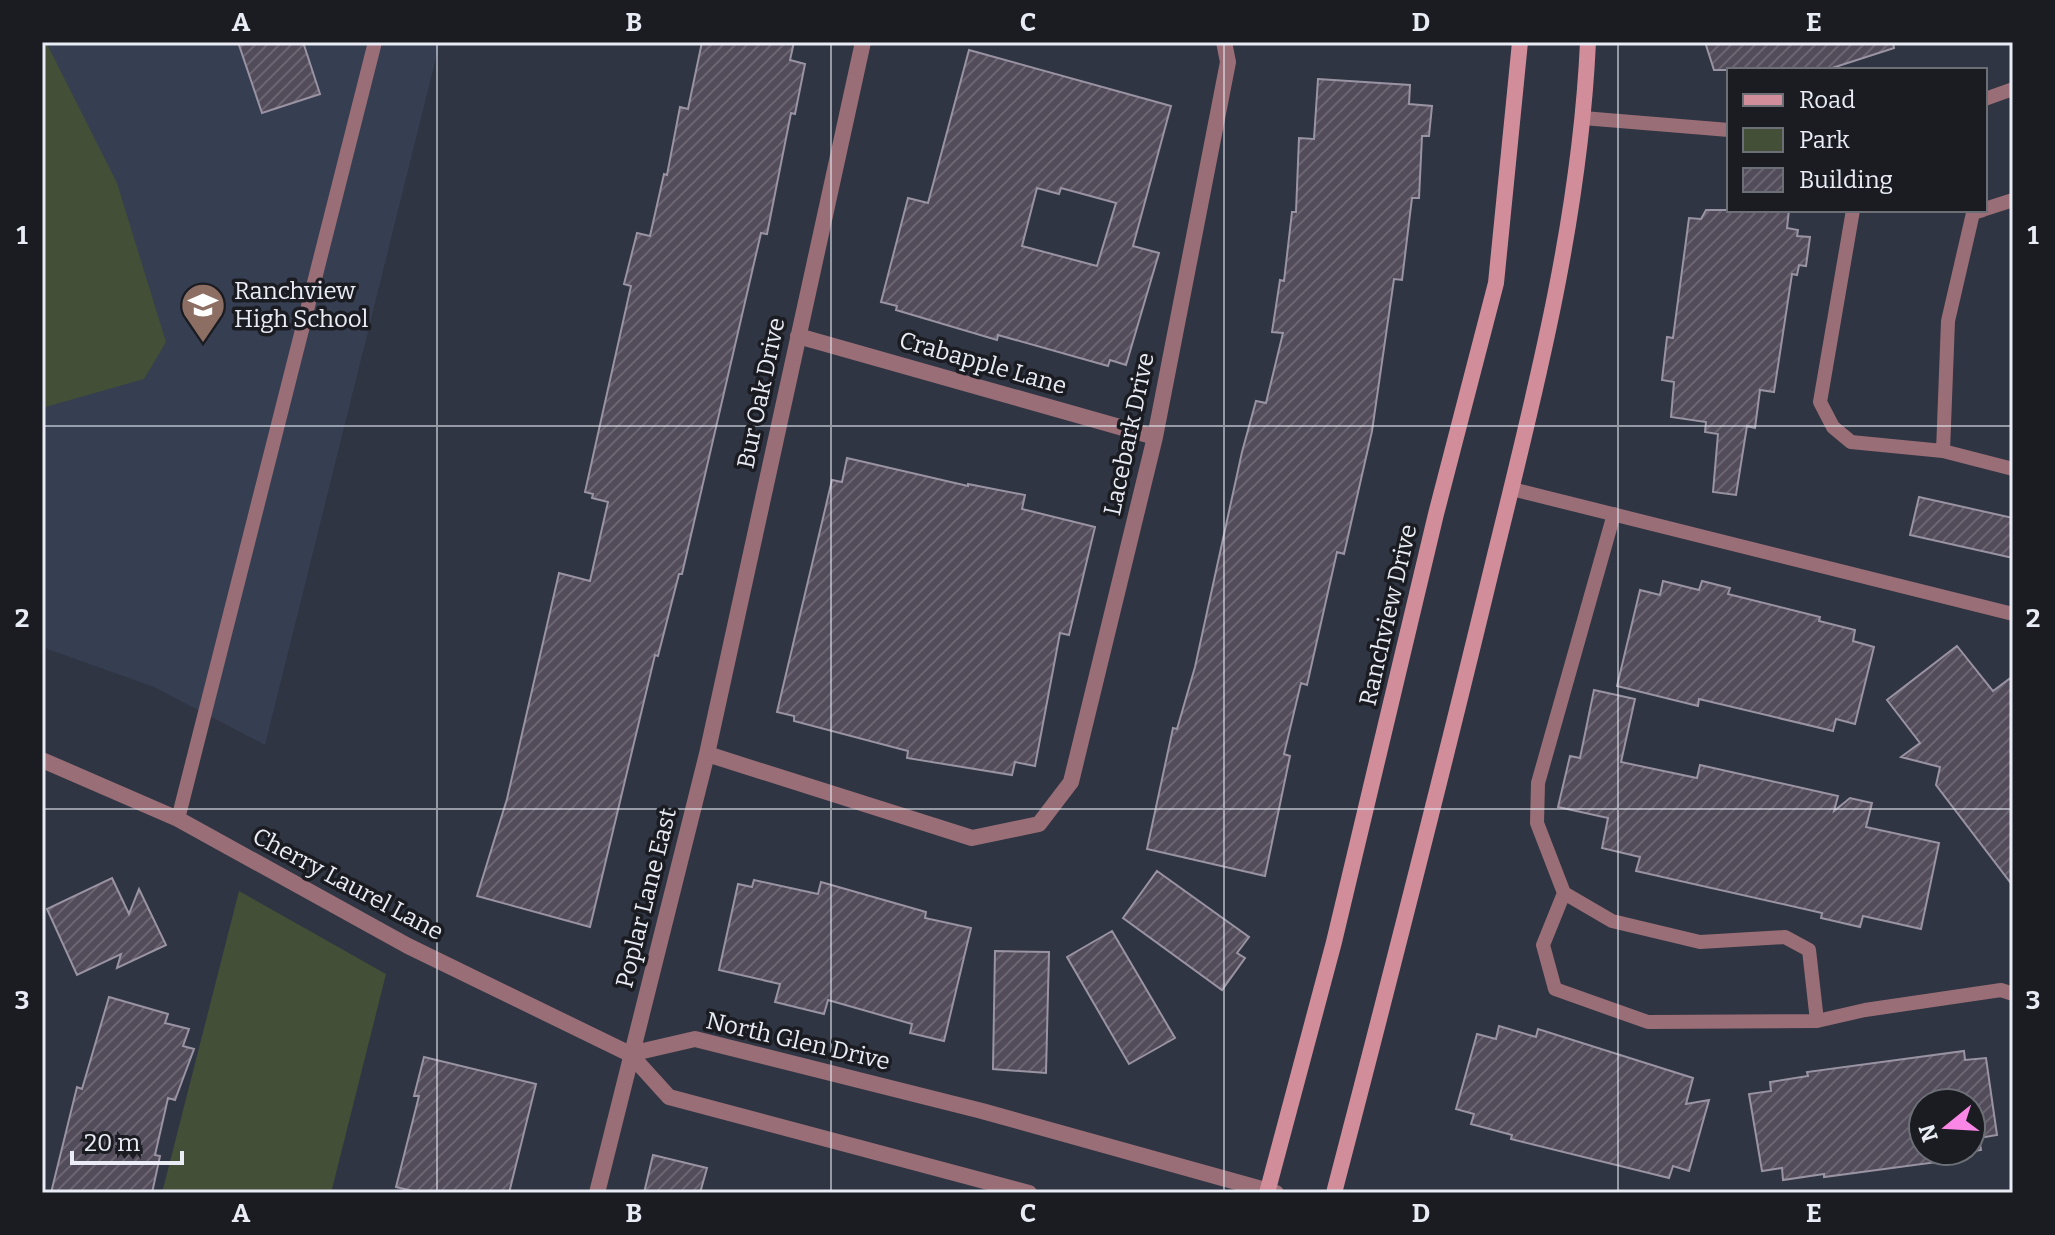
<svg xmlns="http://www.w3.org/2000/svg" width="2055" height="1235" viewBox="0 0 2055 1235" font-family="Bitter,serif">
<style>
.built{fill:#363e51}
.green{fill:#434f37}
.building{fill:url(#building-hatch);stroke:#9a93a3;stroke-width:2;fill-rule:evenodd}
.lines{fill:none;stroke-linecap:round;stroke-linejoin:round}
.lane{stroke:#9a6e77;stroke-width:14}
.street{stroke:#9a6e77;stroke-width:16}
.secondary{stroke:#d28d9b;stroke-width:16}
.grid{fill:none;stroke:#e9ecf5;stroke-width:2;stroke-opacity:0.55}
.labels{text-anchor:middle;stroke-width:7;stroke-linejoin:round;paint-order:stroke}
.poi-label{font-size:24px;fill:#e9ecf5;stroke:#1a1c22;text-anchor:start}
.street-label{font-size:24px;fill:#e9ecf5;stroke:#1a1c22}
.neatline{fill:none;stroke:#e9ecf5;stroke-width:3}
.grid-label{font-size:26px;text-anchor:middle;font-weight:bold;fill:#e9ecf5}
</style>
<defs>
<pattern id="building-hatch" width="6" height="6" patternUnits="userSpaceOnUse" patternTransform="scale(2)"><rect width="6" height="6" fill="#524b5a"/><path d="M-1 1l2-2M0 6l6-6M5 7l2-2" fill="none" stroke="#6b6572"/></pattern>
</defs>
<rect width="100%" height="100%" fill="#2f3542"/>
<path class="built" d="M42,42H440L265,745L154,687L42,647Z"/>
<path class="green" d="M42,42H46L117,183L166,342L144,379L42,408Z
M239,891L386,974L331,1193H162Z"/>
<path class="building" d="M238,42H303L320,94L262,113Z
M702,42H794L790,60L805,64L795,114L791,113L767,234L761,233L682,574H679L658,656L655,655L590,927L477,896L507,799L559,573L590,581L608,502L592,498L593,494L585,492L631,286L624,284L637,233L650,236L664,174L667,175L680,107L688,109Z
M1705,42H1893L1894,48L1826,70H1714Z
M969,50L1171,106L1133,246L1159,253L1126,365L1110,360L1108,366L998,335L997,340L896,310L897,306L881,302L908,198L928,203ZM1037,188L1059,194L1061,188L1116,203L1097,266L1022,246Z
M1318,79L1410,85L1409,104L1432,106L1429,136H1422L1419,198H1412L1402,280L1394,279L1372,431L1344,554L1337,552L1307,685L1301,683L1284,754L1290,756L1265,876L1147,849L1173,728L1177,729L1195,667L1242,452L1256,401L1266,403L1283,333L1272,332L1280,280L1284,281L1292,212H1296L1299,138L1314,139Z
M1706,210H1789L1787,228L1798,230L1797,236L1810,237L1806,266L1799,265L1797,275L1792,274L1774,392L1760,390L1755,428L1747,426L1736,495L1713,492L1718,434L1705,432L1706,422L1671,417L1674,382L1662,380L1667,337L1673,338L1689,218L1701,219Z
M847,458L968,486V484L1025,495L1022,509L1095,527L1069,635L1060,633L1035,766L1015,762L1012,775L907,758L908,751L794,721V716L777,712L832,480L842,482Z
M1919,497L2013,518V558L1910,535Z
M1663,581L1699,590L1702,581L1730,588L1728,594L1820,617L1819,621L1855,630L1853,641L1874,647L1855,724L1836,719L1833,731L1699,699L1698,706L1617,686L1640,590L1660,595Z
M1957,646L1993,691L2013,676V886L1936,785L1940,767L1901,757L1920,743L1887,700Z
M1594,690L1635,699L1621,762L1697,778L1700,765L1838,796L1834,811L1850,798L1872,803L1866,827L1939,843L1921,929L1863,916L1860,927L1821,918L1822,913L1636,871L1640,857L1602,848L1608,818L1558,807L1570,756L1580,758Z
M1157,871L1249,937L1237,953L1245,958L1222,990L1123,918Z
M112,878L129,914L139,889L166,945L117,968L121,954L77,975L47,909Z
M754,880L818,894L821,882L926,912L925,918L971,928L944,1041L910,1033L912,1024L828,1000L824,1014L775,1002L780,984L719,970L738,884L752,887Z
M1112,931L1175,1038L1129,1064L1067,957Z
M995,951L1049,952L1046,1073L993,1069Z
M109,997L168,1014L165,1023L189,1029L183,1046L194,1049L175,1100L168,1098L155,1155L160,1156L152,1193H51L77,1087L82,1089Z
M1499,1026L1536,1037L1538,1029L1693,1078L1686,1104L1709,1100L1689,1171L1673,1166L1669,1178L1511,1139L1512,1135L1471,1124L1474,1114L1456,1109L1477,1034L1496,1039Z
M1964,1051L1965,1060L1986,1058L1997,1135L1979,1138L1981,1150L1944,1156L1945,1161L1824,1177V1174L1783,1180L1782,1168L1762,1171L1749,1094L1771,1091L1770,1082L1808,1076L1807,1072ZM1923,1103H1971V1151H1923Z
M424,1057L536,1084L509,1193H421L396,1187L419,1096H414Z
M653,1155L707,1168L700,1193H644Z"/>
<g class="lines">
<path class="lane" d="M1985,99L2013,89
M1583,118L1729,130
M1985,209L2013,200
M1853,210L1820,402L1833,427L1851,442L1943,451L2013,469
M1943,451L1948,321L1973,213L1983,210
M1512,489L2013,614
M1614,514L1538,783L1537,823L1564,893L1612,921L1700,942L1785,937L1809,950L1817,1021
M178,819L375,42
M1564,893L1543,945L1555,989L1648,1022L1817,1021L1865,1010L2001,990L2013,994"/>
<path class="street" d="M798,336L1155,437
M707,754L972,838L1039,824L1071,782L1155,437L1228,62L1224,42
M42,760L178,819L408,946L630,1054L669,1097L1029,1193
M630,1054L695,1039L982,1111L1276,1193
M597,1193L707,754L863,42"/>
<path class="secondary" d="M1267,1193L1334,942L1436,514L1496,283L1520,42
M1334,1193C1389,982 1443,771 1494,559C1536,389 1580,218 1588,42"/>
</g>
<path class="grid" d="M437,42V1193M831,42V1193M1224,42V1193M1618,42V1193M42,426H2013M42,809H2013"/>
<defs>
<g id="school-pin" transform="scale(2.3)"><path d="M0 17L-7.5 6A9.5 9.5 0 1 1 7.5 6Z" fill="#8d6e63" stroke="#1a1c22"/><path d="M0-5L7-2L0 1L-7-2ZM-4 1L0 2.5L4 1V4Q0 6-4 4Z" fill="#fff"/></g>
</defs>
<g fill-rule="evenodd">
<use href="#school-pin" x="203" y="305"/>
</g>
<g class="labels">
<g class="poi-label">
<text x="234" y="299">Ranchview<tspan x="234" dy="28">High School</tspan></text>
</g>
<g class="street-label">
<text transform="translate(983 363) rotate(16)" y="8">Crabapple Lane</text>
<text transform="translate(761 393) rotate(-78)" y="8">Bur Oak Drive</text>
<text transform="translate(1129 434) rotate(-78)" y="8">Lacebark Drive</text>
<text transform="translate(1388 615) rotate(-77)" y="8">Ranchview Drive</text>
<text transform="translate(348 884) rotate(28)" y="8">Cherry Laurel Lane</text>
<text transform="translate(646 898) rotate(-76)" y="8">Poplar Lane East</text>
<text transform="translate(798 1041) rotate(13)" y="8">North Glen Drive</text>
</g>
</g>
<rect width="2055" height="1235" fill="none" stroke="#1a1c22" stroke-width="88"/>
<rect x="1727" y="68" width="260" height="144" fill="#1a1c22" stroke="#6d6f76" stroke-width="2"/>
<rect x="1743" y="94" width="40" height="12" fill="#d28d9b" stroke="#6d6f76" stroke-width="2"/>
<text x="1799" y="108" font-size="24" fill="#e9ecf5">Road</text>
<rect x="1743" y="128" width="40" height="24" fill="#434f37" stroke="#6d6f76" stroke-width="2"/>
<text x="1799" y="148" font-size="24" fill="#e9ecf5">Park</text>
<rect x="1743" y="168" width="40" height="24" fill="url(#building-hatch)" stroke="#6d6f76" stroke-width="2"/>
<text x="1799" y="188" font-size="24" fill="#e9ecf5">Building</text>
<g transform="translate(1947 1127) rotate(252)"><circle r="38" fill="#1a1c22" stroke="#6d6f76" stroke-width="2"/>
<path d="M0-6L14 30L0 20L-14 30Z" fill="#fa87e6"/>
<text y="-12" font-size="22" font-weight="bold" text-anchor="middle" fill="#e9ecf5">N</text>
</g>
<path d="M72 1151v12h110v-12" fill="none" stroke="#e9ecf5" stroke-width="4"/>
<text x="84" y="1151" font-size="24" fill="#e9ecf5" stroke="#1a1c22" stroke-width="6" paint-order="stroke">20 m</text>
<rect x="44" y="44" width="1967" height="1147" class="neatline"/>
<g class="grid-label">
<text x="241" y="31">A</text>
<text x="634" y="31">B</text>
<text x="1028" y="31">C</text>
<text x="1421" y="31">D</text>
<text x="1814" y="31">E</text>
<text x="22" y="244">1</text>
<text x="2033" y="244">1</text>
<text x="22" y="627">2</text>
<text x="2033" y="627">2</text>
<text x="22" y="1009">3</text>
<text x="2033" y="1009">3</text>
<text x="241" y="1222">A</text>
<text x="634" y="1222">B</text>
<text x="1028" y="1222">C</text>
<text x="1421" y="1222">D</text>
<text x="1814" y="1222">E</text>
</g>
</svg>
